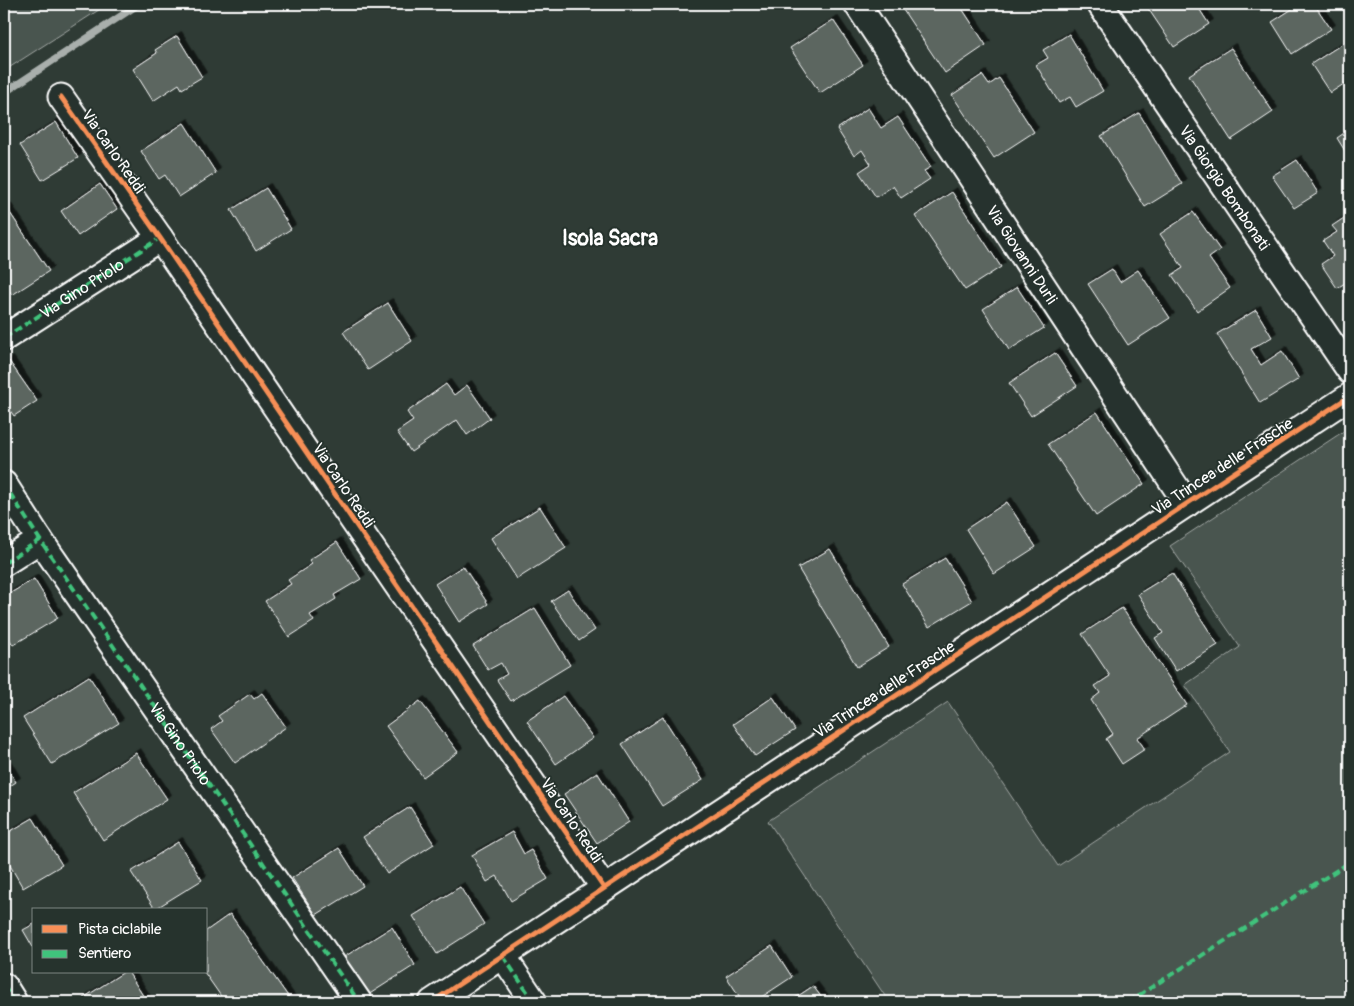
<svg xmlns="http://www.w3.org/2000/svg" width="1354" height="1006" viewBox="0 0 1354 1006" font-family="Pangolin,sans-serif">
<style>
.grass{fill:#4a544f;stroke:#a4aaa7}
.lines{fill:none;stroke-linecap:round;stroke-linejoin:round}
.stream{stroke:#a9afac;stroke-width:7}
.building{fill:#5b6661;stroke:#fff;filter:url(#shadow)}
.minor-casing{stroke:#fff;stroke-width:29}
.minor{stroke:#26332d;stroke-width:25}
.quiet{stroke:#40c37c;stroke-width:4;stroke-dasharray:8 4;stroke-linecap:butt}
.cycleway-casing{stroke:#26332d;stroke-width:8}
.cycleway{stroke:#f78f57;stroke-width:5}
.labels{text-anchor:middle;stroke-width:4;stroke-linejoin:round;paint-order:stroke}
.street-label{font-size:16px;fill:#fff;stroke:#26332d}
.district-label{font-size:21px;font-weight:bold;fill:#fff;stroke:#26332d}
</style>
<defs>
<filter id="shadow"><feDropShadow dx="4.5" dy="-4.5" stdDeviation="0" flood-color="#0009"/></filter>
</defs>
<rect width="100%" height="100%" fill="#2f3b35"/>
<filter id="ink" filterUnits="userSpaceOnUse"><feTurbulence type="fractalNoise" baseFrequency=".02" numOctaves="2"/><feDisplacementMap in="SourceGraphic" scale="10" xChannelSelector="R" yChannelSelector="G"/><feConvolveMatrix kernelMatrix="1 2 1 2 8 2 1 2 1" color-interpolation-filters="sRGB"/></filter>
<g filter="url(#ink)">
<path class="grass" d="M4,4H108L4,71Z
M1350,427V1002H889L768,821L948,702L1058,866L1230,752L1185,685L1240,647L1170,546Z"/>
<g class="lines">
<path class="stream" d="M4,93L139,4"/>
</g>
<path class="building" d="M899,4H959L986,45L945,73Z
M1145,4H1196L1209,24L1174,47Z
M1300,4H1314L1331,29L1292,54L1272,22Z
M833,20L863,65L820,93L790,48Z
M1069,34L1103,91L1076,107L1070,97L1059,103L1036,65L1048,58L1043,50Z
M177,36L202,77L182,89L179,84L153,101L133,69L157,53L155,50Z
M1350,39V65L1348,66L1350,70V80L1330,93L1311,64Z
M1231,48L1273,112L1231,140L1189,75Z
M982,75L989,85L999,78L1034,132L994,158L952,95Z
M868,108L881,128L898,117L931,167L924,171L930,179L901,198L893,186L876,197L859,172L871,164L862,150L854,156L837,129Z
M1139,113L1182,184L1145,207L1101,136Z
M56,122L78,158L42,180L20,145Z
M184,123L216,173L179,197L165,175L159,179L141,151Z
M1350,129V159L1337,138Z
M1297,160L1318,193L1294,208L1272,176Z
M100,184L117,209L78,236L61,211Z
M266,188L291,229L256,251L231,210Z
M952,192L1001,267L965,290L915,216Z
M4,204L49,271L12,295L4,282Z
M1193,212L1220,250L1209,258L1230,288L1197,311L1172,275L1183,268L1160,234Z
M1350,214V280L1337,288L1321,264L1333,256L1323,241L1337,232L1332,226Z
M1112,269L1120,282L1138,270L1170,318L1128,345L1088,284Z
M1017,287L1044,328L1009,350L983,309Z
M388,303L412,341L368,370L343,332Z
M1256,310L1272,337L1251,349L1261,365L1282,351L1299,379L1260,403L1217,334Z
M1055,353L1077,386L1031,416L1009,383Z
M9,361L37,401L14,416L4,402V364Z
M446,384L454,395L467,385L490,418L467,435L457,420L411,452L397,432L413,421L407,412Z
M1097,412L1144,484L1096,516L1048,444Z
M1007,502L1036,547L994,574L966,529Z
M540,507L566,548L517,579L491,538Z
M337,542L361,579L334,595L336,599L310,615L314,621L289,637L265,601L291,584L288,580L312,564L309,560Z
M830,549L889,647L857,667L798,568Z
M945,558L972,601L929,627L902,584Z
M463,566L488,604L459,622L435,584Z
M1172,573L1218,645L1176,671L1155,638L1163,633L1138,594Z
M34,579L58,618L13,645L4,630V597Z
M568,590L595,630L579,641L551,601Z
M535,608L570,665L511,701L497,680L507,674L501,663L488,670L473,646Z
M1122,608L1187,705L1137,738L1145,749L1122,764L1106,739L1113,734L1091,700L1100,693L1095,686L1110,676L1082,634Z
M89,676L119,723L52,764L23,718Z
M262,693L286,727L235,763L211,729L222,721L218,716L250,694L254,699Z
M563,696L593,738L556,764L527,721Z
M773,697L795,730L755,756L733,724Z
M420,701L458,752L423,777L386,726Z
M663,717L703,780L662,806L622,744Z
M136,753L167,799L103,840L73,793Z
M4,762L16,782L4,790Z
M597,772L629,822L597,843L564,794Z
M410,807L434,844L387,874L363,837Z
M33,818L62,865L23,888L4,855V835Z
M512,832L524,854L531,850L548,879L511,901L497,876L487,882L472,855Z
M178,842L202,880L155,909L131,872Z
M339,848L363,886L316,915L292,878Z
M460,887L484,924L437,954L413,916Z
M230,914L292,1002H225L204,972H206V931Z
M34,924V949L23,930Z
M392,927L415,965L368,995L344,957Z
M772,946L792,977L754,1002H743L726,976Z
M124,972H128L147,1002H77Z
M813,986L825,1002H797L795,998Z"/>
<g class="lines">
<g class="minor-casing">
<g id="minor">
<path id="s1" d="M857,4L1187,504"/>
<path id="s2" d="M1100,4L1350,371"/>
<path d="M61,97L160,238L604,888"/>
<path id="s3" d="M4,338L160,238"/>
<path id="s4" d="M4,484L40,540L359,1002"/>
<path d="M4,563L40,540"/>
<path d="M503,956L534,1002"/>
<path d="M4,986L14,1002"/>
<path d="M432,1002L1350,396"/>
</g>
</g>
<use href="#minor" class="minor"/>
<path class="quiet" d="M4,338L160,238
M4,484L40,540L359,1002
M4,563L40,540
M503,956L534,1002
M4,986L14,1002
M1128,1002L1350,862"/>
<g class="cycleway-casing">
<path id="cycleway" d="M61,97L160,238L604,888
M432,1002L1350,396"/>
</g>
<use href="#cycleway" class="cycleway"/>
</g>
</g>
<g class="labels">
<g class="street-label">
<text transform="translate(114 151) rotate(55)" y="6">Via Carlo Reddi</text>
<text dy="6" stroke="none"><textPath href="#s2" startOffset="222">Via Giorgio Bombonati</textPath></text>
<text dy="6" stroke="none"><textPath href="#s1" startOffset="300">Via Giovanni Durli</textPath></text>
<text dy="6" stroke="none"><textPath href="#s3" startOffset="92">Via Gino Priolo</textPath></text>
<text transform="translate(1222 466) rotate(-33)" y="6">Via Trincea delle Frasche</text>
<text transform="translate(344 485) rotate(56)" y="6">Via Carlo Reddi</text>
<text transform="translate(884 689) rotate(-33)" y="6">Via Trincea delle Frasche</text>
<text dy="6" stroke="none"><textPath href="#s4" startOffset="314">Via Gino Priolo</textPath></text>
<text transform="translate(572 820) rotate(56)" y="6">Via Carlo Reddi</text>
</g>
<g class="district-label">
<text x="610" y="245">Isola Sacra</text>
</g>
</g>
<rect width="1354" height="1006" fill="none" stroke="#26332d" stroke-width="20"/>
<rect x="10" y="10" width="1334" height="986" fill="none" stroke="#fff" stroke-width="2" filter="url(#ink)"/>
<rect x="32" y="908" width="175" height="65" fill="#26332d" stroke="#7d8581"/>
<rect x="42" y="925" width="25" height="8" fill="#f78f57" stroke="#7d8581"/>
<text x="78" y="934" font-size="15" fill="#ffffff">Pista ciclabile</text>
<rect x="42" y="950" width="25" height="8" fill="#40c37c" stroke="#7d8581"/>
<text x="78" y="958" font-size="15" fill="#ffffff">Sentiero</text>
</svg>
